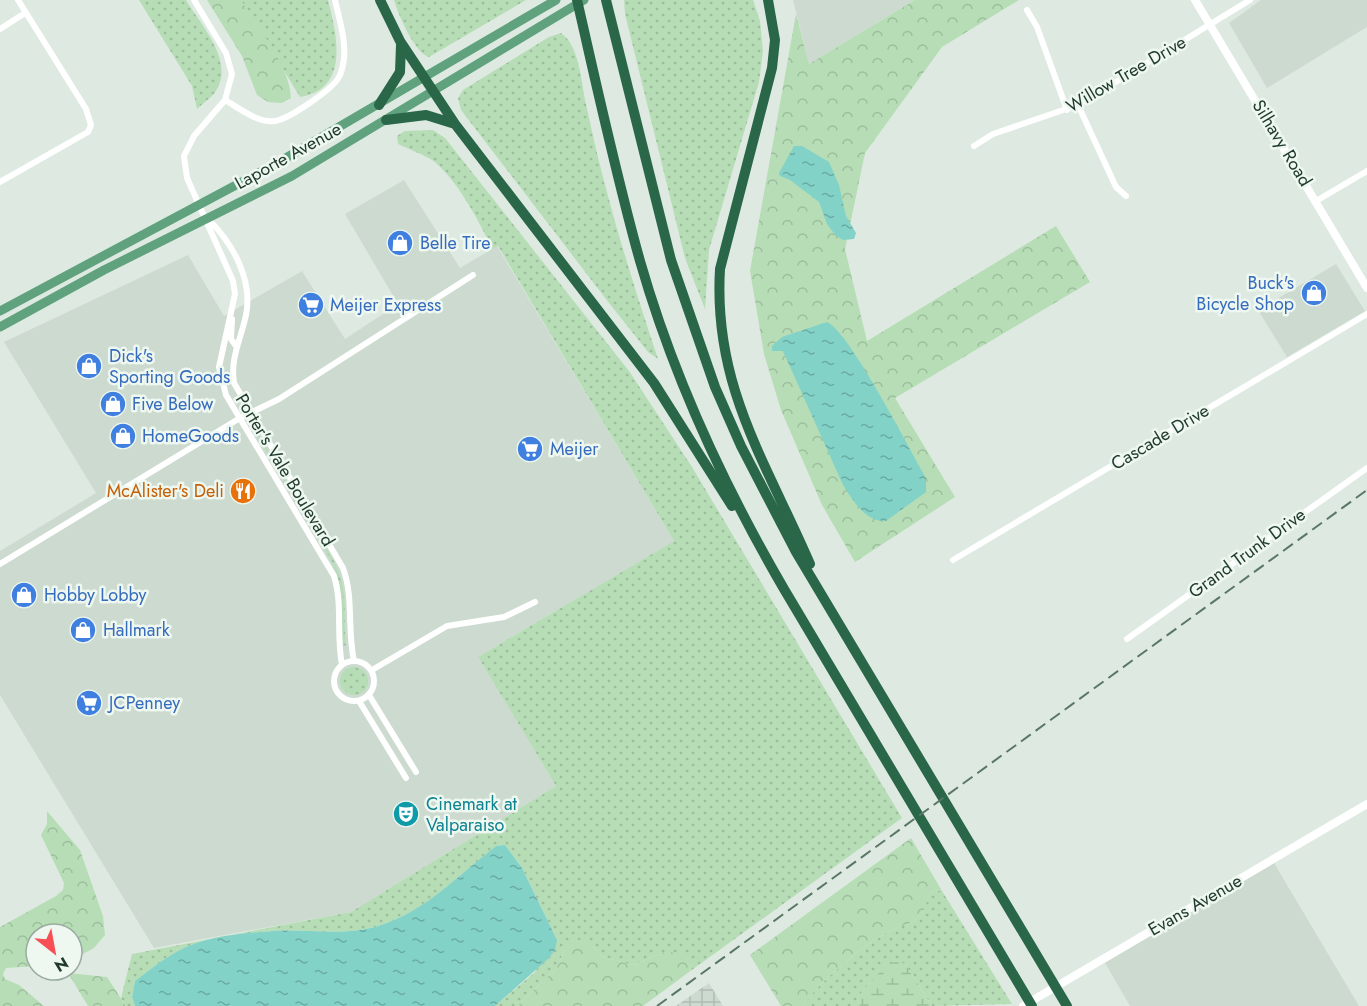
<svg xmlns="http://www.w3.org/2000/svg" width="1367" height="1006" viewBox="0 0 1367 1006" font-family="Jost,sans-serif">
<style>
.built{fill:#ccdacf}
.industrial{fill:url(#industrial-grid)}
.grass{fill:url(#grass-dots)}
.forest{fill:url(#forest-crowns)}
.wetland{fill:url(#wetland-marsh)}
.water{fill:url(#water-ripples)}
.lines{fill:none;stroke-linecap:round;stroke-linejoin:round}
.street{stroke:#fff;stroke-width:6}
.secondary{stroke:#fff;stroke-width:8}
.primary{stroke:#60a27e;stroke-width:9}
.highway{stroke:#2a6749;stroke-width:10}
.rail{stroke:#597666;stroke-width:2;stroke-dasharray:12 6;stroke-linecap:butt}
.labels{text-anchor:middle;stroke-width:5;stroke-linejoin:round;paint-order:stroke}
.street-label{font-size:18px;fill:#1f3a2b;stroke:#eef7f0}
.shop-label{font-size:18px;fill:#366cbe;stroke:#eef7f0;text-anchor:start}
.food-label{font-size:18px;fill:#c56008;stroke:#eef7f0;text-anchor:end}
.culture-label{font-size:18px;fill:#0d838f;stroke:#eef7f0;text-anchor:start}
</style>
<defs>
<pattern id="industrial-grid" width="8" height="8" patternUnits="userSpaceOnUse" patternTransform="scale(1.5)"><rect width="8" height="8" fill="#ccdacf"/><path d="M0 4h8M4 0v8" fill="none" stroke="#afbcb2"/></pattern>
<pattern id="grass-dots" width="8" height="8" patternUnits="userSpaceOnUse" patternTransform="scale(1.5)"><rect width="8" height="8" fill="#b6ddb5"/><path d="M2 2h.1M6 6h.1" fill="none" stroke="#9cbe9c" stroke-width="1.8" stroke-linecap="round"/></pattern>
<pattern id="forest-crowns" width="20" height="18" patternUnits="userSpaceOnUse" patternTransform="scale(1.5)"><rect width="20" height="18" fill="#b6ddb5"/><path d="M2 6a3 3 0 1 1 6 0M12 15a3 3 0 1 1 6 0" fill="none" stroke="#9cbe9c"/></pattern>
<pattern id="wetland-marsh" width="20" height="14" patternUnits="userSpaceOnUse" patternTransform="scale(1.5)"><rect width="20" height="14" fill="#b6ddb5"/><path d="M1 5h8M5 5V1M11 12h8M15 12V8" fill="none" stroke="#9cbe9c"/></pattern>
<pattern id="water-ripples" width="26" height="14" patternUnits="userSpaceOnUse" patternTransform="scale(1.5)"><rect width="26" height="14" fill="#82d2c8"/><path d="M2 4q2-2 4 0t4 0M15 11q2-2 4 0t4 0" fill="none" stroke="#6aaba3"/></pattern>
</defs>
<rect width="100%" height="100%" fill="#deeae1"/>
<path class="built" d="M793,0H915L809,64Z
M1261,0H1367V27L1267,88L1229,23Z
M404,180L460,268L497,246L674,541L478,657L556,786L351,912L154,948L0,695V551L96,493L4,342L188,255L224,316L302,271L345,339L398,304L345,214Z
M1336,264L1365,311L1287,357L1258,310Z
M1274,863L1359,1006H1130L1105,963Z"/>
<path class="industrial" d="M709,983L723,1006H676Z"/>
<path class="grass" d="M139,0H186C200,24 234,60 217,89C213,97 203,103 197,109L192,86Z
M241,0H328C337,35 350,89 300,97Z
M394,0H526L429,57C415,54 398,14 394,0Z
M624,0H753L760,21L763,51L759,82L709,250L705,309L685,258L625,14Z
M561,33C580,46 581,83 586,104C604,191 630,275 658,359L648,352L609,303L461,110L458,98L463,90L549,37Z
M433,130L445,138L629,371L692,467L902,818L689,972L690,962L665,952L633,965L603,957L590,944L564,951L556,969L517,1006H495L534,973L557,940L522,868L505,845L496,846C457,876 424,913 375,927C342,936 308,929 274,931C243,933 204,936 176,952C162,960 148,971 135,981L132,997L135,1006H126L121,998L132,954L351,912L556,786L478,657L674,541L498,246L492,249C481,224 455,176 432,160C422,154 409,149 398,144L397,136L405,131Z
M255,431L257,432L309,520H306Z
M324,544C352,589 342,597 346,645L343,646C340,600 348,587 322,545Z
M340 681a14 14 0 1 1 28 0a14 14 0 1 1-28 0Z
M933,890L942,891L1012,1004L932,1006L905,964L871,982L857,998L861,1006H803C817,983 864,945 888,932C898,926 909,926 918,918C925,912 926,898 933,890Z"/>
<path class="forest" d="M207,0H241C257,27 290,66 291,98L282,103L268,102L257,95L242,56Z
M915,0H1019L942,47L865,153L845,249L867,341L1056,226L1090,282L895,398L955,497L855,562L822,505L781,410L764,354L750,271L796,14L809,64Z
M47,811L80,850L103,916L105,935L94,948L72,960V934H36V966L6,968L3,974L5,979L19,985L44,1006H0V927L56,896L63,890L64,883L41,835L47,824Z
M911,838L942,891L933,890C926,898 926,912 918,918C909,926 898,926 888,932C864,945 817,983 803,1006H781L750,955Z
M576,939L590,944L603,957L633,965L665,952L683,953L690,962L689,972L643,1006H517L556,969L564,951Z
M68,973L107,977L126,1006H88Z"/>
<path class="wetland" d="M898,961L905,964L932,1006H861L857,998L886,965Z"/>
<path class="water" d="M794,146H802L829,162L839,185L846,216L856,233L854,239L843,240L836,236L827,224L819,202L790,180L780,176L779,173Z
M827,322C849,331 911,452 926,478V492L886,521C866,523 852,499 843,485L783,351H772V346L782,337Z
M505,845L522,868L557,940L555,950L548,959L495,1006H135L132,997L135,981C148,971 162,960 176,952C204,936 243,933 274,931C308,929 342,936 375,927C424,913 457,876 496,846Z"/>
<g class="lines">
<path class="street" d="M194,0L226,53L232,74L225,100L194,136L184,156L187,178L233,281L235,294L219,367L226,395L334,576C343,605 336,635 342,665
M1027,10L1037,27L1067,110
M0,29L25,13
M225,100C239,108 259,124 275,121C289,119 333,89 339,77C342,72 343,64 344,59C346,39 339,19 335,0
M1078,105L1116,187L1126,196
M974,146L993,134L1078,105L1250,0
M0,182L88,132L91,125L86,109L18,0
M1316,201L1367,171
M209,220C233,244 253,280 246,315C241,339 230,358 234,383L343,568C354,598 347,629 354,661
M232,319L231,339L236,346
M953,560L1367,314
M0,564L240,418L279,399L473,275
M1127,639L1367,468
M334 681a20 20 0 1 1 40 0a20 20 0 1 1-40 0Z
M372,670L447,626L504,617L535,602
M369,695L416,772
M359,701L406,778"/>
<path class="secondary" d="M1195,0L1367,288
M1023,1006L1367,804"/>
<path class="primary" d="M0,311L279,162L556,0
M0,327L104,270L292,176L584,0"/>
<path class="highway" d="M380,0L400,41L455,124L654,383L732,506
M577,0C597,87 616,175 640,261C673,376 724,486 784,589L1032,1006
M606,0L671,260L715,387L741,446L796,552L1067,1006
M768,0L775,40L772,68L720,269C713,386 766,462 810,564
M379,105L400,72L401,45
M386,120L426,115L455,124"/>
<path class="rail" d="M657,1006L1367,490"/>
</g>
<defs>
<g id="shop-disc" transform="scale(1.35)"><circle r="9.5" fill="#3f7fe0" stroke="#eef7f0"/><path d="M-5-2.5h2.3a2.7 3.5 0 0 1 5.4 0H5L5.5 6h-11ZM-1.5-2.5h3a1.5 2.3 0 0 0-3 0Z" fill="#fff"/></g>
<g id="supermarket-disc" transform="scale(1.35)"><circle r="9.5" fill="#3f7fe0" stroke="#eef7f0"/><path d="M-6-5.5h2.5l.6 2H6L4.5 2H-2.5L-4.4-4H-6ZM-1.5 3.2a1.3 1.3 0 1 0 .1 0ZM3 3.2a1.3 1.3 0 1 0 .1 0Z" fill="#fff"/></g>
<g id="restaurant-disc" transform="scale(1.35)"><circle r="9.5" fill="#e8710a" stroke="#eef7f0"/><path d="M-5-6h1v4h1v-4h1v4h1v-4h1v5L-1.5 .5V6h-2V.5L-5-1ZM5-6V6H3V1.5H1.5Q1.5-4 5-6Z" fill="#fff"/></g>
<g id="theatre-disc" transform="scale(1.35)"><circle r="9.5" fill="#0f9aa8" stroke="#eef7f0"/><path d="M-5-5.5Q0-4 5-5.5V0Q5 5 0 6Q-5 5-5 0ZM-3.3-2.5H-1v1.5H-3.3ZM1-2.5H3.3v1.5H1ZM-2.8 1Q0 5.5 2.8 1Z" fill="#fff"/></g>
</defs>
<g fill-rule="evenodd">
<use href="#shop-disc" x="400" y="243"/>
<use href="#shop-disc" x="1314" y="293"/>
<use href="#supermarket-disc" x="311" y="305"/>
<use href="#shop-disc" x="89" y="366"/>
<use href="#shop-disc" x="113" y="404"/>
<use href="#shop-disc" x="123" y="436"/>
<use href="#supermarket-disc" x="530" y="449"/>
<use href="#restaurant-disc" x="243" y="491"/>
<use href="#shop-disc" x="24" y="595"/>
<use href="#shop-disc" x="83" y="630"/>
<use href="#supermarket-disc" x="89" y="703"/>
<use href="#theatre-disc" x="406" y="814"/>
</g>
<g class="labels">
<g class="street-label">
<text transform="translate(1126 74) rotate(-30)" y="6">Willow Tree Drive</text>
<text transform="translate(1282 143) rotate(59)" y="6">Silhavy Road</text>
<text transform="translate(288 156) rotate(-29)" y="6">Laporte Avenue</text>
<text transform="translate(1160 437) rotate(-31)" y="6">Cascade Drive</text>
<text transform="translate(285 470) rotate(59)" y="6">Porter's Vale Boulevard</text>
<text transform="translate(1247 553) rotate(-36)" y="6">Grand Trunk Drive</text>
<text transform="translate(1195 905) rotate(-30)" y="6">Evans Avenue</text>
</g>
<g class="shop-label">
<text x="420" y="249">Belle Tire</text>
<text x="1294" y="289" text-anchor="end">Buck's<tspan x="1294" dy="21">Bicycle Shop</tspan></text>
<text x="330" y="311">Meijer Express</text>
<text x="109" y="362">Dick's<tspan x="109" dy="21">Sporting Goods</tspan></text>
<text x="132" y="410">Five Below</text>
<text x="142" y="442">HomeGoods</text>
<text x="550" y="455">Meijer</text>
<text x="44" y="601">Hobby Lobby</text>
<text x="103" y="636">Hallmark</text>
<text x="109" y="709">JCPenney</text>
</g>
<g class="food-label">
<text x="224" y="497">McAlister's Deli</text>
</g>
<g class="culture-label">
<text x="426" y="810">Cinemark at<tspan x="426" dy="21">Valparaiso</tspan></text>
</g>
</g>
<g transform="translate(54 952) rotate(149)"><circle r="28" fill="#eef7f0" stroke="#9baba1" stroke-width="1.5"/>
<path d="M0-4.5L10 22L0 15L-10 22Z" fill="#f74f55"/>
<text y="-9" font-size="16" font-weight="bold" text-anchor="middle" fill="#1f3a2b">N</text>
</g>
</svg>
